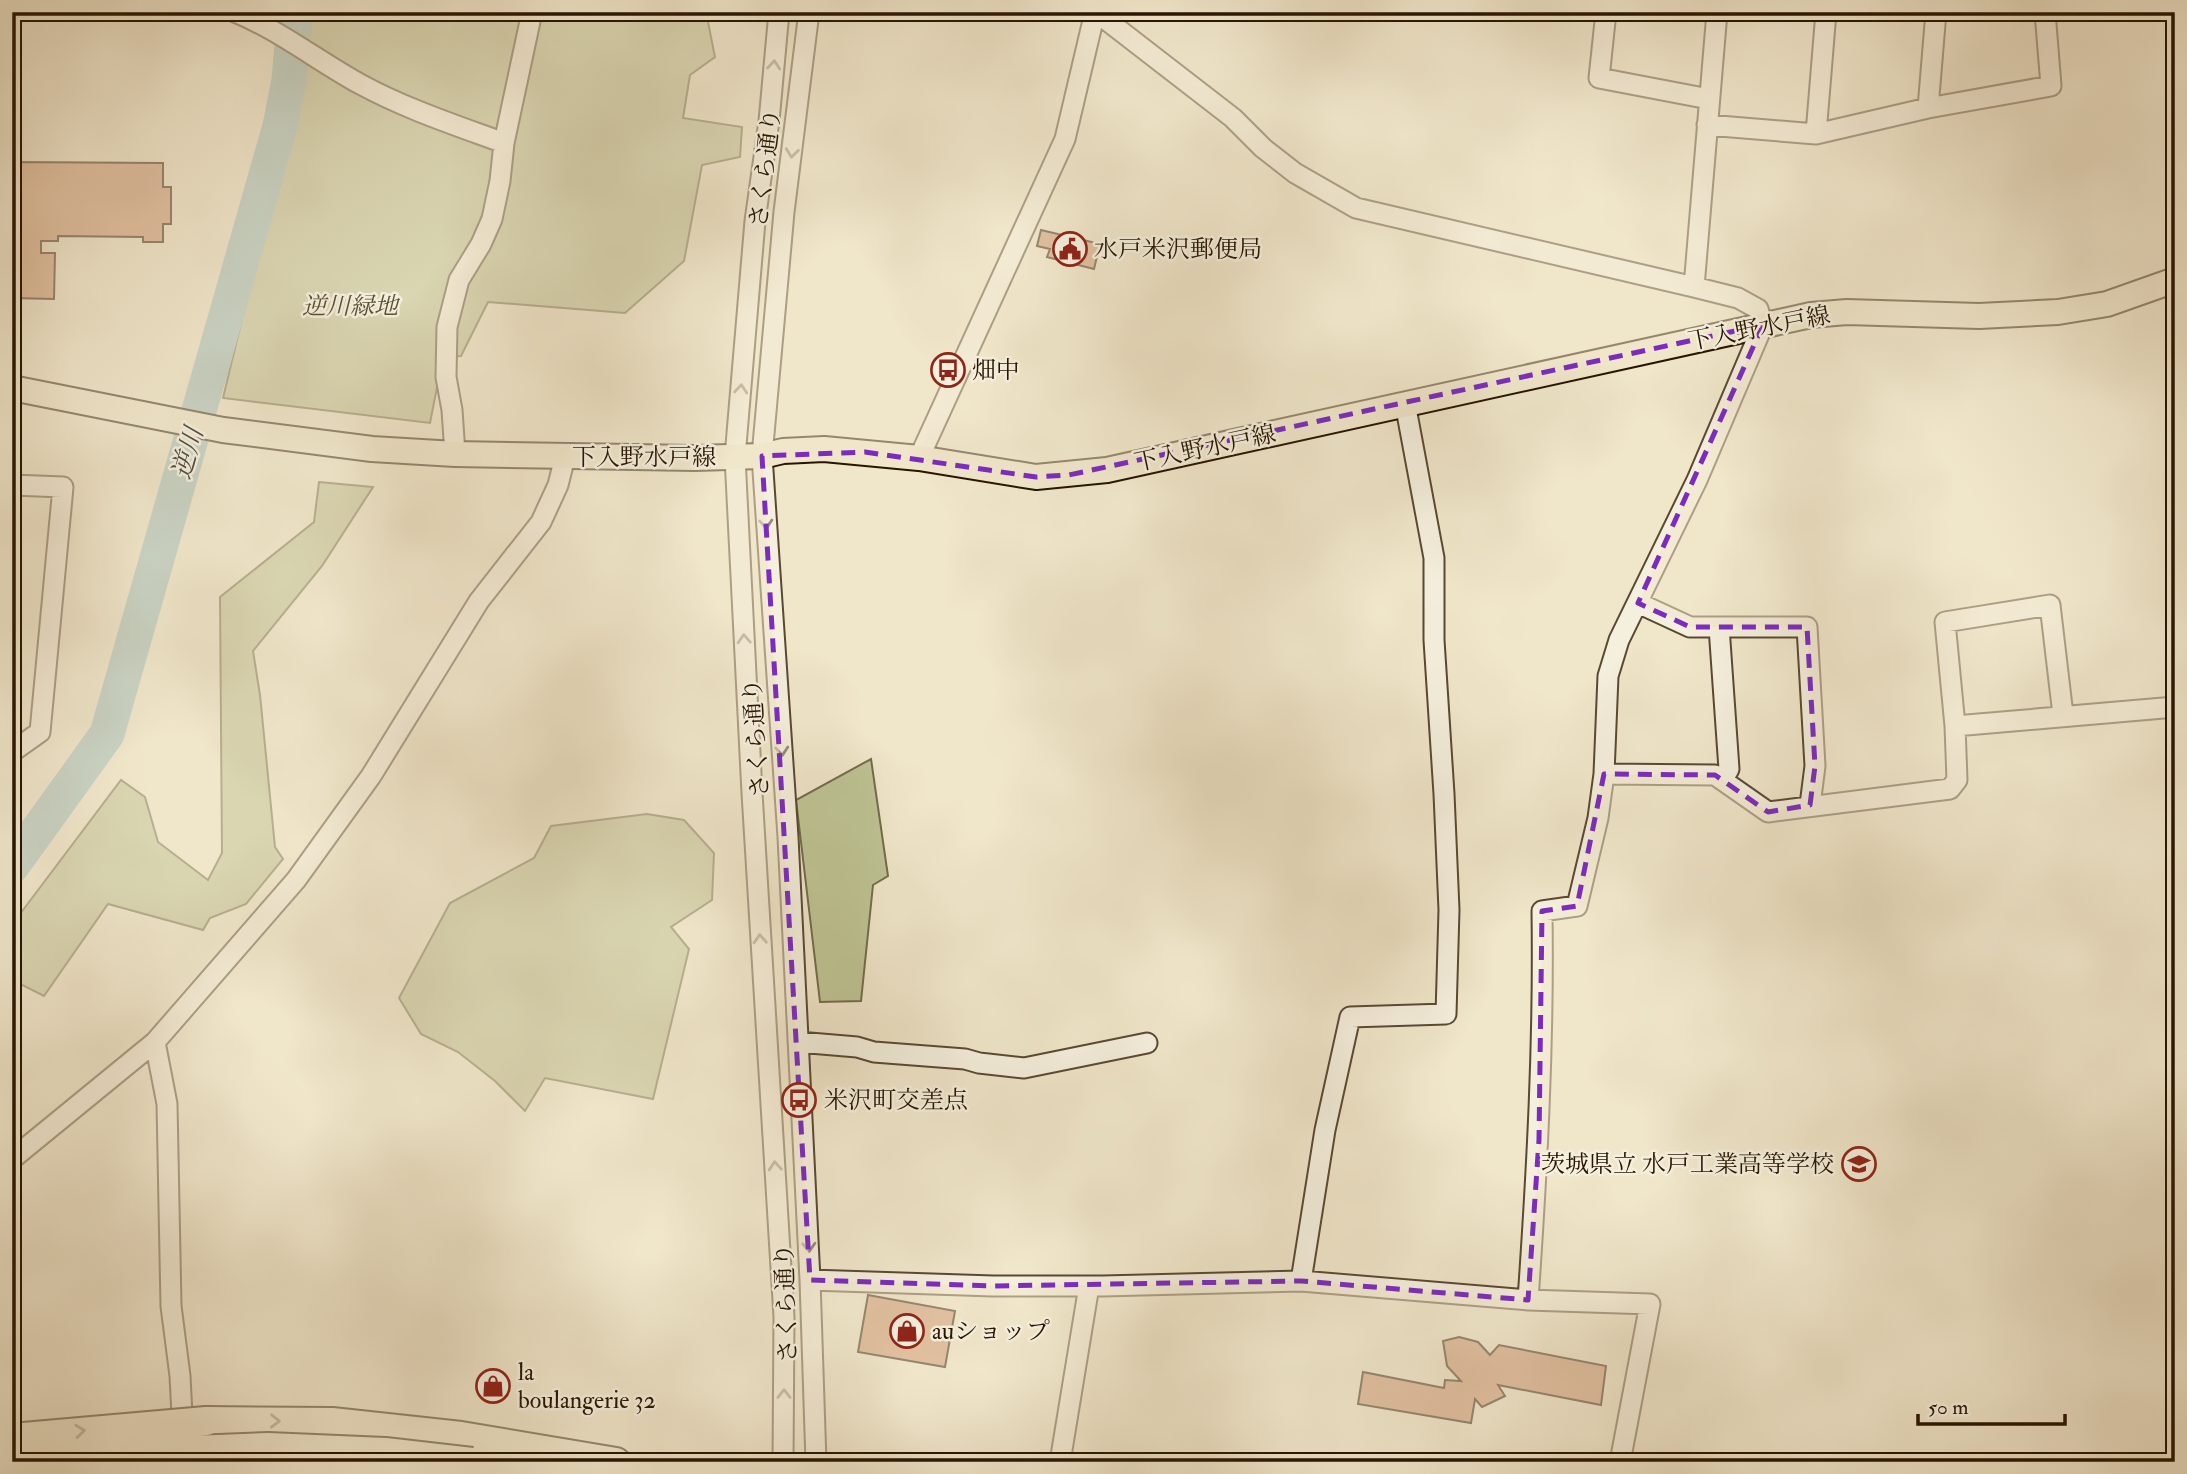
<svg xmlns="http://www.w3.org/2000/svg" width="2187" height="1474" viewBox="0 0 2187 1474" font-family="'IM FELL Double Pica','Noto Serif JP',serif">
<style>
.green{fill:#bec394;stroke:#726c4a;stroke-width:2}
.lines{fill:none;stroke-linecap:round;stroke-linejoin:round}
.river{stroke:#9bbebd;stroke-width:35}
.building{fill:#ce9670;stroke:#271500;stroke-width:2}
.minor-casing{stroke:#594932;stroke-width:23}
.major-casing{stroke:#271500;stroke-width:28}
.highway-casing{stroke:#271500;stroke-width:32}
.minor{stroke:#f5efdd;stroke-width:19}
.major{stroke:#f0e6ca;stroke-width:24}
.highway{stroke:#f0e6ca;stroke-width:28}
.highway-bridge-casing{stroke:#271500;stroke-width:32;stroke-linecap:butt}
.highway-bridge{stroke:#f0e6ca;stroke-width:28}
.oneway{stroke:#988d7a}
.oneway2{stroke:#96886f}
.marked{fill:none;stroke:#7b2cbf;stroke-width:5;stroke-dasharray:14 9;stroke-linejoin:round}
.labels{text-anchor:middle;stroke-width:5;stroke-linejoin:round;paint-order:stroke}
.street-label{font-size:24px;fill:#271500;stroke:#f5efdd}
.poi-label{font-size:24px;fill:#271500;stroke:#f5efdd;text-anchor:start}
.park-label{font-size:24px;font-style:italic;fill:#5c5234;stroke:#f5efdd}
.water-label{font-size:26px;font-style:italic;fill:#505042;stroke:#f5efdd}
</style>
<rect width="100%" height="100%" fill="#f0e6ca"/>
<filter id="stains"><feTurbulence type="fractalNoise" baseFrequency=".00286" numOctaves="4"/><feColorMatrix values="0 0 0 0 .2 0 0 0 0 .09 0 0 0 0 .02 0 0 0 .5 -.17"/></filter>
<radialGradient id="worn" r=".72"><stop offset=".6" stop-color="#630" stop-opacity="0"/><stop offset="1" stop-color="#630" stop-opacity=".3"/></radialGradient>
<path class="green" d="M268,12H706L715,57L690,75L683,118L742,127L740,157L702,165L684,261L625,313L488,302L461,356L443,357L430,423L223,398L309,40L270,15L268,18Z
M319,482L373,487L322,566L253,651L260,695L275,847L283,859L246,904L210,918L203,930L108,904L44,996L16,982L17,918L121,780L145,797L158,842L208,880L222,853L220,597L314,522Z
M871,759L888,876L873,885L861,1001L820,1002L796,800Z
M647,814L684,820L714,853L712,900L671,927L689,949L653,1099L545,1078L525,1111L495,1081L458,1052L421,1034L399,998L450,903L534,858L551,826Z"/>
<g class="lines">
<path class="river" d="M12,866L107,734L280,126L289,80L295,12"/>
</g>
<path class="building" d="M12,162L163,163V187H171V224H163V242H143V237L58,236V241H41V253H55L54,299L12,298Z
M1041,230L1100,244L1094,269L1047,257L1050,249L1037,246Z
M868,1295L955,1311L945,1367L858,1352Z
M1459,1337L1478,1342L1490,1355L1499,1345L1606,1366L1601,1405L1498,1385L1505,1396L1482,1407L1475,1399L1471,1423L1358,1404L1363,1372L1444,1388L1445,1380L1461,1381L1447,1366L1443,1341Z
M1238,1453L1286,1462H1237Z"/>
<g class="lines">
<g class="minor-casing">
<path id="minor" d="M235,12C279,30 318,61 360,84C406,109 455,125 504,143
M779,12L769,121L755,221L735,457L752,793L784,1317L783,1462
M809,12L784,212L762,456L788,837L810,1280L816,1462
M1096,12L1233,118L1263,148L1295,173L1356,208L1694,287L1738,298L1758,309L1763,325L1697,480L1619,640L1608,676L1604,774L1598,818L1577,906L1542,911C1544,1041 1537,1170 1528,1300
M1606,12L1599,78L1709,99
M1928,108L1936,12
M1707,125L1816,134L1928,108L2051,86L2045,12
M1816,134L1826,12
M1694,287L1717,12
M455,454L452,410L446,377L447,327L459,280L481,244L492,219L500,181L504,143L532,12
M919,458L1065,139L1095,12
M12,485L63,487L40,732L16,749H12
M1638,603L1690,627H1807L1815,766L1810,805
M1719,627L1729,769L1723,780
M1955,726L2175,707
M1604,774L1715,775L1768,812L1950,789L1957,780L1955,726L1945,622L2050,605L2063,715
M155,1042L167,1104L171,1306L180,1376L183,1435
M798,1042L857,1047L874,1052L965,1059L979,1063L1024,1068L1147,1043
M12,1159L155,1042L296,880L371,776L479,601L541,522L558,485L565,457
M810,1280L993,1286H1103L1301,1281L1528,1300L1650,1304L1620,1462
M1301,1281L1325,1130L1350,1017L1446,1014L1449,910L1444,794L1434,640V558L1405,403
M1060,1462L1089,1286"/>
</g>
<g class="major-casing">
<path id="major" d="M12,388L223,430L372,449L455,454L695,458L762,456L783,451L824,449L919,458L1036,477L1107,470L1811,315L1847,312L1979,316L2058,312L2107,304L2175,280"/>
</g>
<g class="highway-casing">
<path id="highway" d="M206,1421L332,1422L461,1436L616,1462"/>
</g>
<use href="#minor" class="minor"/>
<use href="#major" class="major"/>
<use href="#highway" class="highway"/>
<g class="highway-bridge-casing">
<path id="highway-bridge" d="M12,1438L206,1421
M25,1462L141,1452L268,1447L385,1452L472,1462"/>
</g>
<use href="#highway-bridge" class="highway-bridge"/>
</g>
<defs><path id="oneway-chevron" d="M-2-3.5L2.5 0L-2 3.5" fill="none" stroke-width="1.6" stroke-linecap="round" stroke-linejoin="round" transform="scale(1.75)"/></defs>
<g class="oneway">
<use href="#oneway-chevron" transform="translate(774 65) rotate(-85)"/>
<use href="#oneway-chevron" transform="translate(792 153) rotate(97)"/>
<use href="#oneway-chevron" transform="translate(741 389) rotate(-85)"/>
<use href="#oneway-chevron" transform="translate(766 524) rotate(86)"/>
<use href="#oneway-chevron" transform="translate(744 639) rotate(-93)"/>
<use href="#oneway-chevron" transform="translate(782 751) rotate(86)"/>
<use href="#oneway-chevron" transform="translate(760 939) rotate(-93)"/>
<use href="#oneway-chevron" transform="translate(775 1166) rotate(-94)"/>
<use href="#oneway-chevron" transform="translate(809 1247) rotate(87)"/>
<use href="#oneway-chevron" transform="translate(784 1394) rotate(-90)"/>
</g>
<g class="oneway2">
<use href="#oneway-chevron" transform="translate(275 1421) rotate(1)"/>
<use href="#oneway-chevron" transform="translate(80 1431) rotate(-6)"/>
</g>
<path d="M0 0H2187V1474H0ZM1763,325L1638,603L1690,627H1807L1815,766L1810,805L1768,812L1715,775L1604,774L1577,906L1542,911L1539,1140L1528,1300L1301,1281L993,1286L810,1280L762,456L865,452L1036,477L1069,475Z" fill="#f0e6ca" fill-opacity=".55" fill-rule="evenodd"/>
<path class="marked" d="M1763,325L1638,603L1690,627H1807L1815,766L1810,805L1768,812L1715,775L1604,774L1577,906L1542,911L1539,1140L1528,1300L1301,1281L993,1286L810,1280L762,456L865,452L1036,477L1069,475Z"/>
<defs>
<g id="civic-ring" transform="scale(1.75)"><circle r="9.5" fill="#f5efdd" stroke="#8f2418" stroke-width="1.5"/><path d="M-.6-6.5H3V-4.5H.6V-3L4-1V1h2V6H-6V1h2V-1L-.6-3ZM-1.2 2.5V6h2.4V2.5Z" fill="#8f2418"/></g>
<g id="bus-ring" transform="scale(1.75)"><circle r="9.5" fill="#f5efdd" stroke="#8f2418" stroke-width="1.5"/><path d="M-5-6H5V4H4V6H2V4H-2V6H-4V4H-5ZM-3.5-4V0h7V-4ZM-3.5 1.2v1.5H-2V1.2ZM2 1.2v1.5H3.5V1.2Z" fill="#8f2418"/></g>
<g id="school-ring" transform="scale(1.75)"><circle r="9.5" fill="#f5efdd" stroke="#8f2418" stroke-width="1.5"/><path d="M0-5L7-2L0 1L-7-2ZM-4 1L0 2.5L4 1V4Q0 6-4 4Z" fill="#8f2418"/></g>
<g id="shop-ring" transform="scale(1.75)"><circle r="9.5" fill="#f5efdd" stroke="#8f2418" stroke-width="1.5"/><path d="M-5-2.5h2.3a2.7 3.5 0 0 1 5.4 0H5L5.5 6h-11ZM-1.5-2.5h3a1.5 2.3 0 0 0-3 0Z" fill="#8f2418"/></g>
</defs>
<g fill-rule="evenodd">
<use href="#civic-ring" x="1070" y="249"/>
<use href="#bus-ring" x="948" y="370"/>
<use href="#bus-ring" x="799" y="1100"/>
<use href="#school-ring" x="1859" y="1164"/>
<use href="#shop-ring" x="907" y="1331"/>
<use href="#shop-ring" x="493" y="1386"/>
</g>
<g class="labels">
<g class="street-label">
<text transform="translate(765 168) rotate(-83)" y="8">さくら通り</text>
<text transform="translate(1759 328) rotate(-11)" y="8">下入野水戸線</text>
<text transform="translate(1205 448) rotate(-12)" y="8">下入野水戸線</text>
<text x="644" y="465">下入野水戸線</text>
<text transform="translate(756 738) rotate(-94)" y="8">さくら通り</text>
<text transform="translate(786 1303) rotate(-92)" y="8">さくら通り</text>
</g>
<g class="poi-label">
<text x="1094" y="257">水戸米沢郵便局</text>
<text x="972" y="378">畑中</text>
<text x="824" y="1108">米沢町交差点</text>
<text x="1834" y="1172" text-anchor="end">茨城県立 水戸工業高等学校</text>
<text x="932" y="1339">auショップ</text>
<text x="518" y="1380">la<tspan x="518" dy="28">boulangerie 32</tspan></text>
</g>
<g class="park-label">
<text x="350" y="314">逆川緑地</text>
</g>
<g class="water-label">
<text transform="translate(187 453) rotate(-74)" y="9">逆川</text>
</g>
</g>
<rect width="2187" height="1474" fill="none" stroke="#f0e6ca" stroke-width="42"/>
<rect x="14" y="14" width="2159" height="1446" fill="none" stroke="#271500" stroke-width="3.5"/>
<rect x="21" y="21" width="2145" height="1432" fill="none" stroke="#271500" stroke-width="2"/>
<path d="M1918 1414v10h147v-10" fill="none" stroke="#271500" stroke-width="3.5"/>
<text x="1928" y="1414" font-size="21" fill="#271500" stroke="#f5efdd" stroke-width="5" paint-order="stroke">50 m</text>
<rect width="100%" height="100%" filter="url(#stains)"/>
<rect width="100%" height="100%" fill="url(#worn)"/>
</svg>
